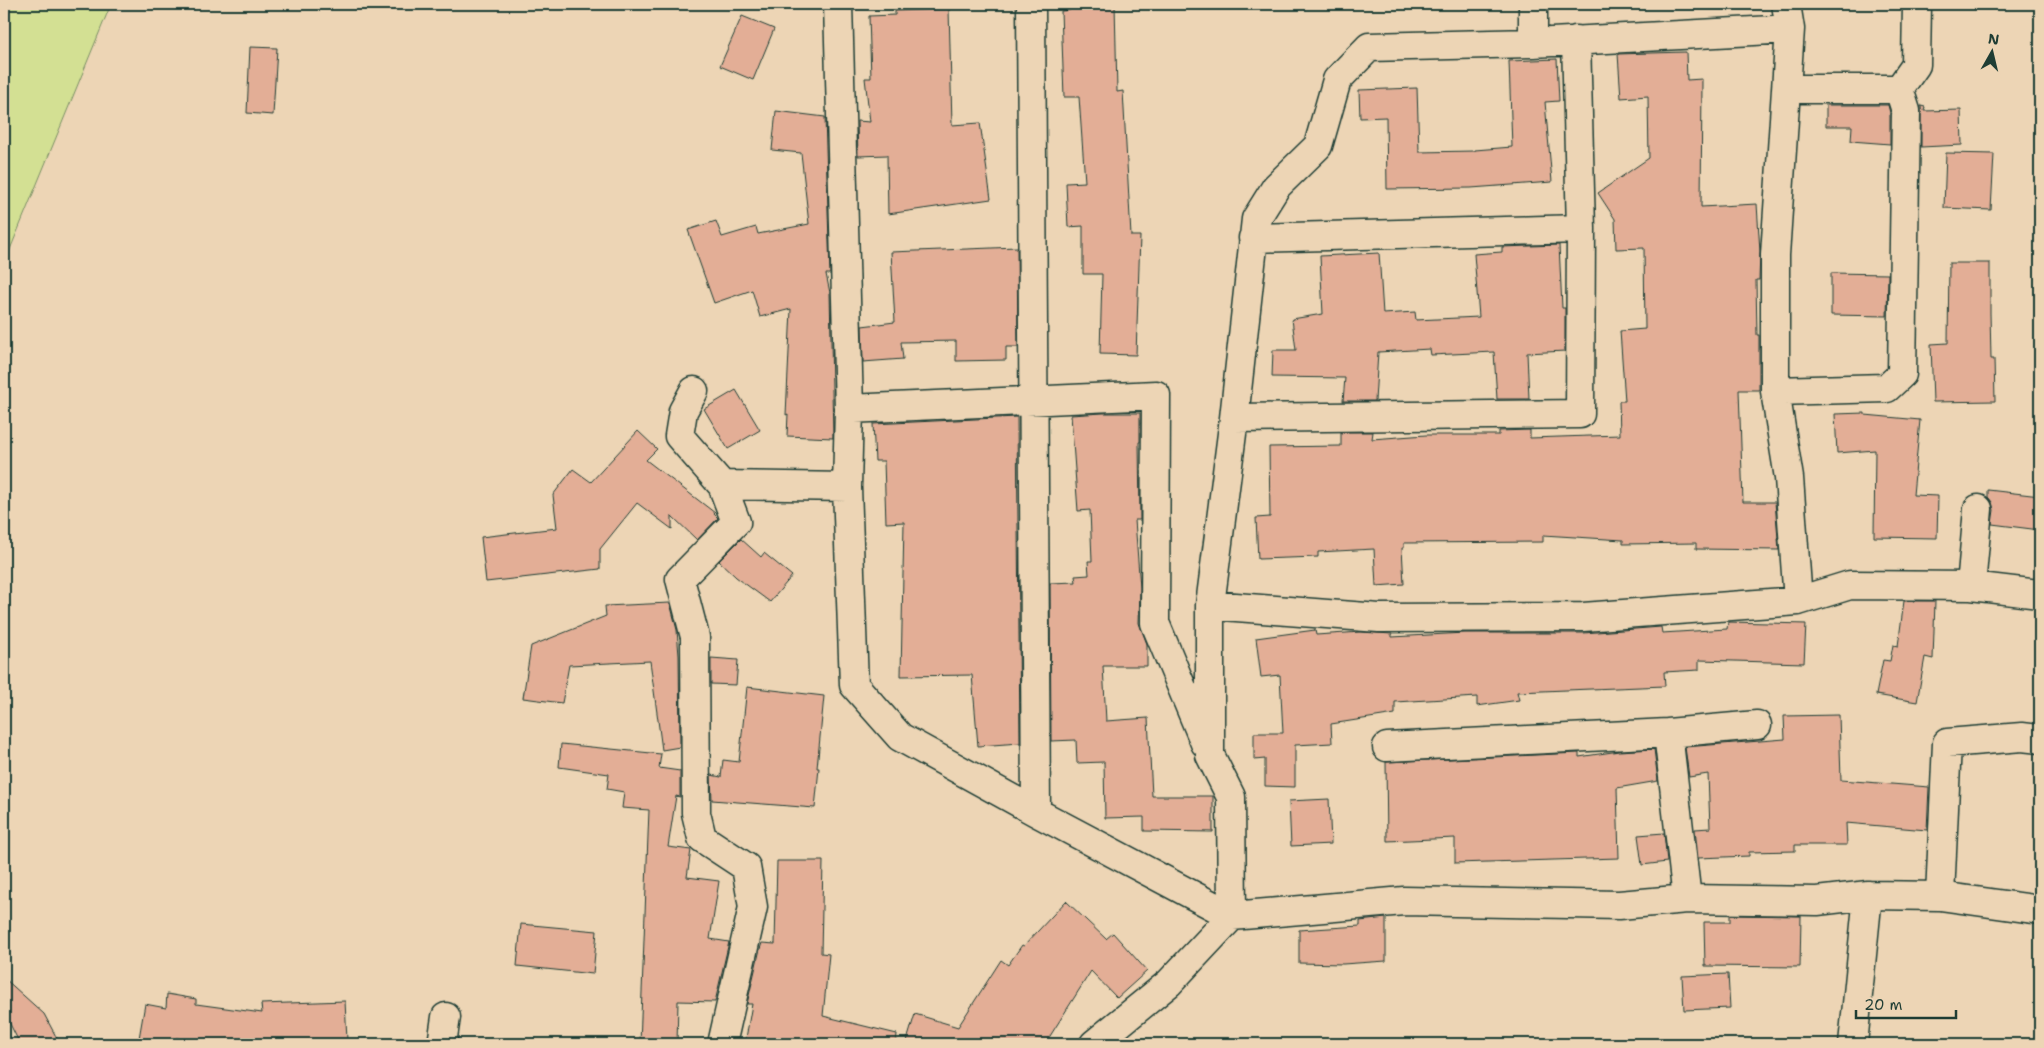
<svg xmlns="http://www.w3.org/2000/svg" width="2044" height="1048" viewBox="0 0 2044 1048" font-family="'Shantell Sans',sans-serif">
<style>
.green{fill:#d3e093;stroke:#798e64}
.building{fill:#e3ae96;stroke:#1f3d34}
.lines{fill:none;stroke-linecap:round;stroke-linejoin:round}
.minor-casing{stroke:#1f3d34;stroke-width:31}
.minor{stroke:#edd5b5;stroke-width:28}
</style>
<rect width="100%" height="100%" fill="#edd5b5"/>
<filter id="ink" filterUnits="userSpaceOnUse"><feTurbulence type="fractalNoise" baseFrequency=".02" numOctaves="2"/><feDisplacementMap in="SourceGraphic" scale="10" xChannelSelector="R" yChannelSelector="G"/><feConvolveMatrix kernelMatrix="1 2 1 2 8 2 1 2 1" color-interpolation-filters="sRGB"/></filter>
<g filter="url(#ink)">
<path class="green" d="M4,4H111L4,264Z"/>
<path class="building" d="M1115,4L1117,92L1123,91L1131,236H1140L1136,355L1100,354L1102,274H1083V226L1068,227L1066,183L1085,182L1079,97H1064L1061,11L1070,10V6Z
M949,9L952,125L980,123L991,199L888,214L887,155L858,156L857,121L870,122L865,78H871L869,16L895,15V11Z
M742,16L774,29L753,80L720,66Z
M250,47L277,48L273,115L247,113Z
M1686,52L1687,80L1702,79L1701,207L1757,204L1760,252L1759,280H1756L1757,335H1759V390H1739L1743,502H1775L1779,550L1696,549V543L1623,544V540L1543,535V542L1404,543V548H1402L1404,584L1376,586L1374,549L1318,552V557L1258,559L1256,518L1270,517L1269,447L1341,446V432H1373L1372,439L1426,435H1499V431L1530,430V438L1620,435L1619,401H1625L1620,331L1645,329L1644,248L1616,249L1615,219L1598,193L1649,158L1648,96L1621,98L1618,54Z
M1557,59L1559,101L1545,102L1552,182L1471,188L1387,189L1386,117L1360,118L1359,90L1417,88L1419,152L1475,151V150L1512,147L1509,61Z
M1826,105H1888L1890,113V144L1851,141L1852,126H1826Z
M1921,106L1925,107L1924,111L1961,110L1962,145L1921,147Z
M776,111L825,117L830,274H826L830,293L833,438L787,436L788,414L786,415L791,309L760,317L752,290L714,303L688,230L716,221L722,237L756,227L758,234L809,224L801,153L772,150Z
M1946,153L1994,154L1991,210L1944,208Z
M1559,245L1562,308H1565V351L1527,353L1529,399H1497L1494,352L1431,355L1430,349L1378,352L1375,401H1343L1345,378L1272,377L1273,350H1296L1292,319L1323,314L1320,256L1379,253L1383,314L1415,312L1416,320L1479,317L1474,254L1502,252V247Z
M1017,247L1018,347H1006V360L956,361V341L901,342L903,359L863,362L862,326L895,322L891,252Z
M1949,263H1990V313L1991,359H1994L1995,401L1933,402L1931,344L1948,343Z
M1831,273L1888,274L1887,316L1831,315Z
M736,390L760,430L728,449L704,409Z
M1103,413H1140V442H1139L1140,520H1135L1140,588L1139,623L1147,644V666H1103L1106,721L1148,718L1152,796H1213V832L1144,831V817L1105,818L1104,762L1077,763L1076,740L1051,741L1050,583L1076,582L1075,576L1089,575L1088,561H1092L1090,510L1078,511L1071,415Z
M1865,413V415L1920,420L1913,495L1938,496L1937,538L1874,537L1875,450L1837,453L1835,414Z
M1017,417L1020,743L978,746L972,675L901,676L904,522L886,523L884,461H875L873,424Z
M638,431L657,449L646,460L715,513L714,514L718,518L697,540L672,516V529L637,503L600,549V569L486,582L481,537L557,528L553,495L573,469L591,482Z
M1988,490L2040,496V530L1992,524L1994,510L1992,502L1988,497Z
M741,539L761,557L764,553L792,576L770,602L736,577L719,561Z
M1904,601H1935L1933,659L1925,657L1917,702L1876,695L1883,660L1890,661L1893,645L1898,646Z
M670,603L677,630L679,656L680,747L662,750L650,661L569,665L562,703L523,698L531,646L606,616L605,606Z
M1728,622L1806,624L1804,663L1699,660V670L1664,672L1665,686L1517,692L1519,700L1477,706V697L1395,702V714L1331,724L1332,743L1295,745V787L1265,786V759L1254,760V733H1283L1280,675L1261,677L1256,638L1315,630L1316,635L1361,632L1392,634V637L1465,633H1584L1661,627L1662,633L1727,629Z
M711,658L738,660L736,685L711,684Z
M747,687L824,696L817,768H819L815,808L712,800L711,775L721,777L723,760L739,762Z
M1839,715L1841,780L1929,787L1927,830L1846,823L1847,845H1795V851L1749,852V856L1698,858L1695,829L1710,828L1708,774L1689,777L1685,747L1785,739L1784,716Z
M561,744L661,754L659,768L680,771V797L676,796L668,847L691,850L687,877L719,881L710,939L729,942L715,1002L678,1001L677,1044H640L649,810L622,808L624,792L607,789L609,774L559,767Z
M1654,749L1658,781L1617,788L1619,858L1455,863V838L1387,841L1386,762L1579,753V757L1619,751Z
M1329,799L1331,844L1291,846L1289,801Z
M1664,833L1667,862L1642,865L1638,835Z
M777,861H823L821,953L829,954L823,1016L897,1034L896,1044H745L752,1004H747L760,949L762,943L775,944Z
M1066,901L1106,939L1113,933L1147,971L1117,998L1091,971L1045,1044H906L915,1014L958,1027L1001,960L1008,965L1022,945L1024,946Z
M1730,915L1801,916L1800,967L1705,966L1704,922H1730Z
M1386,918V961L1343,964L1299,963V930L1360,926V921Z
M521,924L597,931L593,974L517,966Z
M1728,974L1730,1008L1684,1010L1682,976Z
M4,978L44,1014L60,1044H20L4,1012Z
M167,994L196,999V1004L262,1013L261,1004L345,1001L347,1040H323L324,1044H219L176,1038L175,1044H138L145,1004L166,1008Z"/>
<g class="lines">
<g class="minor-casing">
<path id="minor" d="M838,4L849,409L847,487L854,685L900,737L1036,812L1232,916L1404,901L1619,905L1687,899L1817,901L1868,895L1940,896L2040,910
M1031,4L1036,812
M1533,4V43
M1786,4L1790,29
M1899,89L1916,65L1917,4
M1253,238L1581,229
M694,391L683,411L679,436L722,485
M1775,391L1887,388L1902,374L1906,111L1899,89H1787
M849,409L1156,395L1155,623L1205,743
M1234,418L1580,414L1581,229L1576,40
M1971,586L1978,509
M1210,605L1379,618L1583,617L1798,601L1850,585L1971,586L2040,594
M1668,733L1757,725
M1387,747L1668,733L1687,899
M1940,896L1947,743L2022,737L2040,739
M442,1044L446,1017
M722,1044L753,907L746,867L702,838L696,813L695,637L680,579L736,522L722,485L847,487
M1094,1044L1169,983L1232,916L1231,797L1210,755V605L1234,418L1256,219L1276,187L1318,146L1337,80L1369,47L1533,43L1790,29L1775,255V391L1789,478L1798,601
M1853,1044L1868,895"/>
</g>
<use href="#minor" class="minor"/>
</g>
</g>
<rect width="2044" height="1048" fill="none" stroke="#edd5b5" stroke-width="20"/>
<rect x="10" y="10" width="2024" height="1028" fill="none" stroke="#1f3d34" stroke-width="2" filter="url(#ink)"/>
<g transform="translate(1992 52) rotate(8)" stroke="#edd5b5" stroke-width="4" paint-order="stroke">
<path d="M0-4L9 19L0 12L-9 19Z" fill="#1f3d34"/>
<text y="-8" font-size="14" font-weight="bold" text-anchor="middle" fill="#1f3d34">N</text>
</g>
<path d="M1856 1010v8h100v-8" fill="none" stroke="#1f3d34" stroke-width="2.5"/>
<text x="1864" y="1010" font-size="15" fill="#1f3d34" stroke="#edd5b5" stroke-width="4" paint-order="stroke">20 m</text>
</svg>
